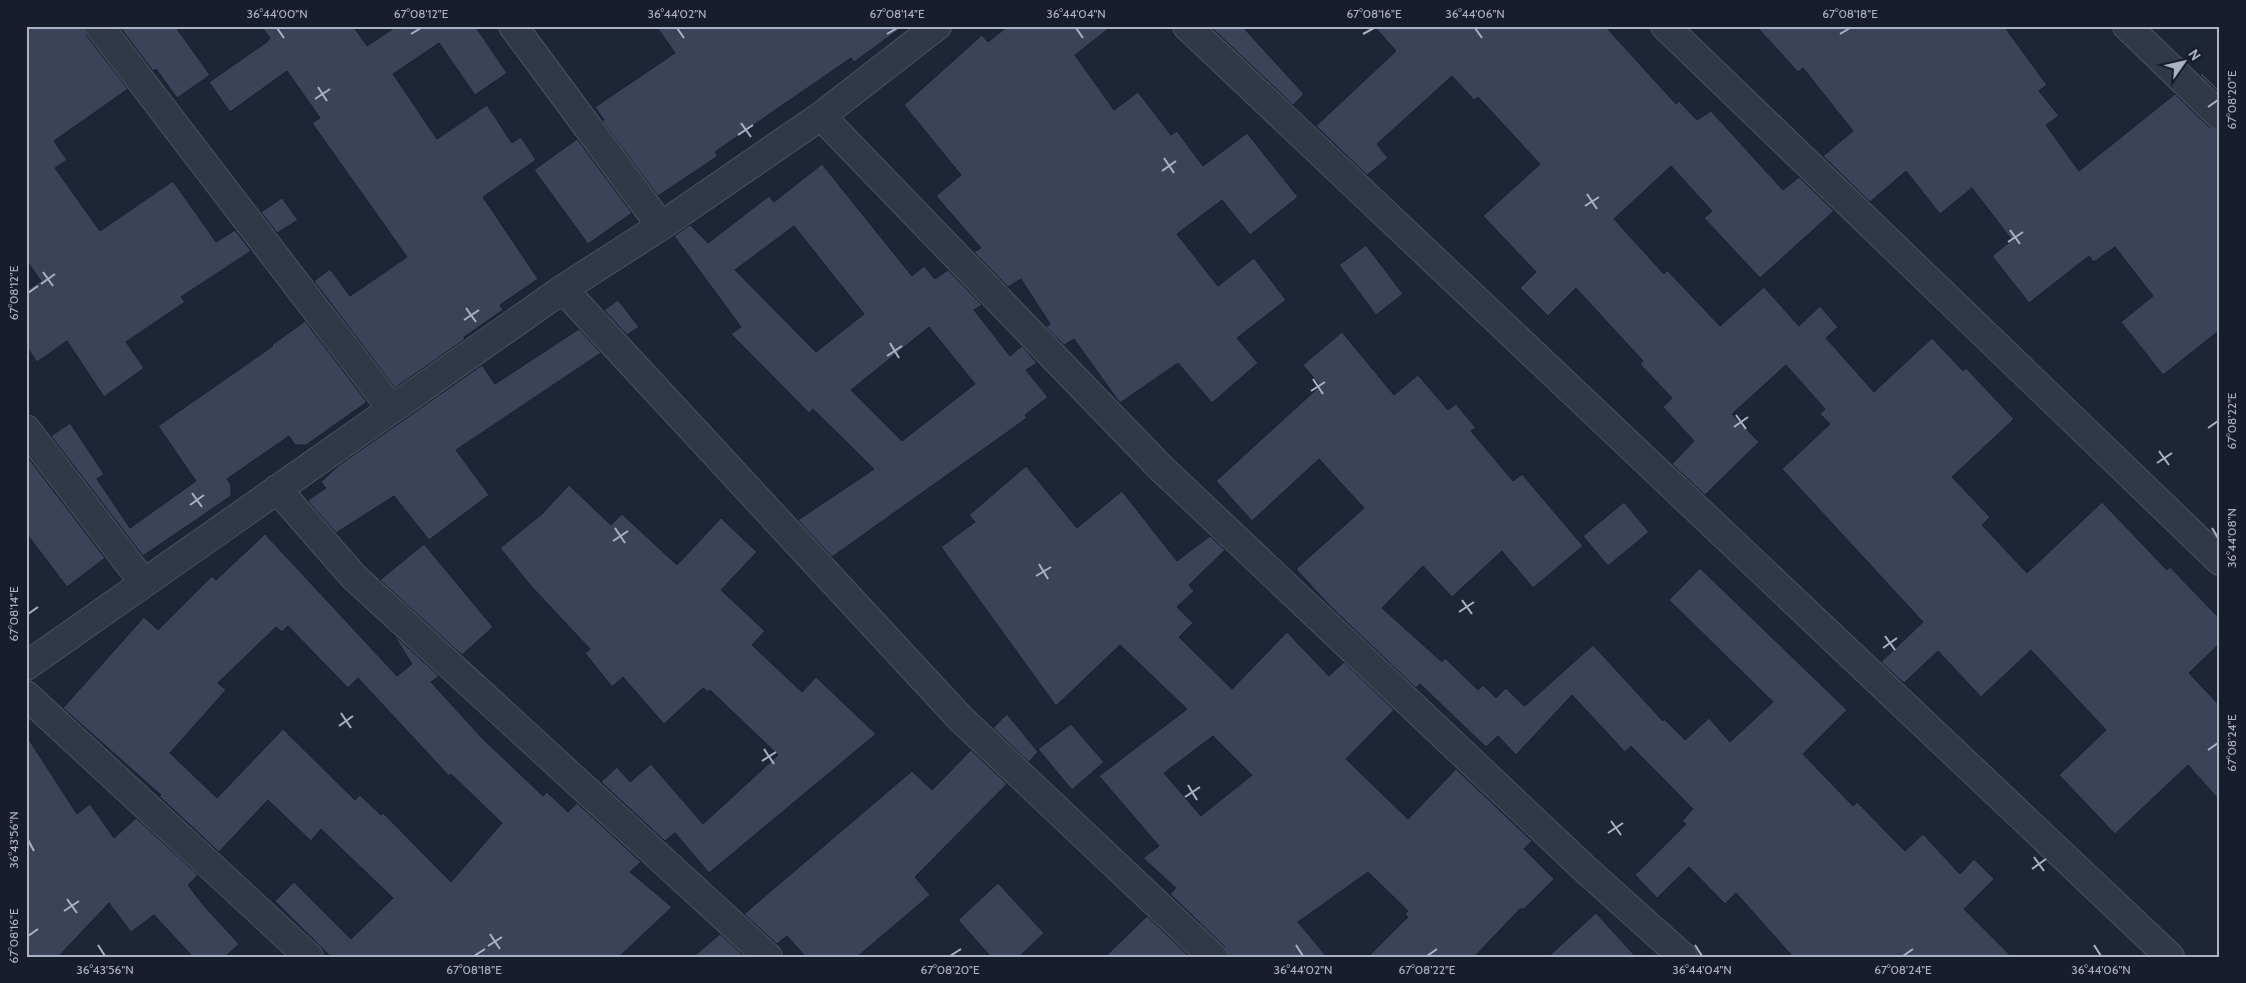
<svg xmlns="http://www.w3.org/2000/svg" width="2246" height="983" viewBox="0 0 2246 983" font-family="Cabin,sans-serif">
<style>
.building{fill:#3a4358;stroke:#191f2e;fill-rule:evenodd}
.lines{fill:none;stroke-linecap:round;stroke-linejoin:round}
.minor-casing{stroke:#4c5263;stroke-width:30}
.minor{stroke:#313848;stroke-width:28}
.ticks{fill:none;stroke:#abb2c5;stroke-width:2}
.neatline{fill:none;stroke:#abb2c5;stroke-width:2}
.ticks-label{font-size:12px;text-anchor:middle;fill:#abb2c5}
</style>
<rect width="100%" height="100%" fill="#1e2537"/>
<path class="building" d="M26,26H84L87,36L128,89L54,141L67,160L55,168L100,231L173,181L216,242L235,230L251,251L181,297L185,302L126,342L144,368L104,397L67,341L37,362L26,346V291L41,281L26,260Z
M119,26H175L210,75L177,98L156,69L153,71Z
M261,26H353L367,46L397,26H475L507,73L475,95L439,43L393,74L437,139L487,105L512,143L521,137L536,160L483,197L538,279L500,305L503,310L464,337L465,339L395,388L314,281L330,269L350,296L407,257L312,123L320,118L287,71L230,112L209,82L267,42L270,38Z
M656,26H904L854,62L851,58L771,113L715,152L718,156L658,196L602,121L604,120L595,107L675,53Z
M1008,26H1112L1075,55L1114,110L1138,92L1171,135L1177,131L1203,166L1247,133L1298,197L1250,235L1222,200L1177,234L1218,286L1254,258L1286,300L1237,338L1258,363L1212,403L1178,363L1120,403L1074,339L1064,345L1046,327L1050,324L1021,279L1008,287L974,252L981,248L936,196L961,175L904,105L982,35L988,42Z
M1210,26H1242L1304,94L1293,105Z
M1374,26H1605L1676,104L1679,101L1697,120L1711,111L1783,190L1799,177L1834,211L1760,278L1704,218L1712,211L1671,166L1614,219L1664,274L1667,270L1720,326L1764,287L1799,326L1820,306L1838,327L1826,338L1874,392L1932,338L1963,371L1966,368L2014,419L1952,477L1990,517L1982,525L2027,573L2102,502L2167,570L2170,567L2220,619V643L2189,673L2220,706V801L2188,765L2115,834L2059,775L2106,730L2031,650L1981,697L1938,651L1904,683L1881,662L1923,622L1782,469L1830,424L1820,414L1825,409L1786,365L1732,414L1759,442L1705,495L1672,464L1694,441L1663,407L1672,398L1640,364L1643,361L1576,288L1548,316L1520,288L1536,272L1483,216L1540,164L1478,97L1474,100L1452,76L1377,144L1388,158L1367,175L1316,126L1396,51Z
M1756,26H2004L2047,85L2039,91L2059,116L2046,125L2079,171L2175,94L2209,127L2220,131V330L2163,375L2121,322L2153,296L2115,247L2094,262L2089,256L2029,303L1992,256L2012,240L1972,188L1940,214L1906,171L1870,202L1823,156L1853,131L1803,68L1798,72Z
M2202,73L2220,91V94L2200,75Z
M577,139L632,213L588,244L534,170Z
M822,164L912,276L924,266L935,279L948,270L982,305L974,310L1010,356L1022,346L1037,363L1026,370L1048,397L1025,415L1027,418L832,557L798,520L874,469L813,409L809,413L731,334L741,327L674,236L690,225L708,243L769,196L774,202ZM794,226L864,314L816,352L735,270ZM929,327L975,384L902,441L851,390Z
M282,198L298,220L277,233L261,212Z
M1366,245L1403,294L1376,315L1339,265Z
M618,300L639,327L627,335L604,310Z
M305,321L367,402L306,445H295L289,436L227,479L231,485V496L143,556L51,436L70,423L104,474L97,479L130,528L196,481L158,426L273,346L272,345Z
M579,329L601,353L456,450L489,495L429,540L394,496L336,533L309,502L308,500L326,488L321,482L338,466L482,365L495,384Z
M1342,332L1394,395L1418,375L1448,410L1456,404L1476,428L1471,431L1513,481L1522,474L1583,546L1533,588L1502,551L1452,597L1423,566L1382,608L1442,662L1445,658L1478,690L1483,685L1496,698L1506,688L1524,706L1526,705L1593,645L1663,721L1664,719L1685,740L1709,718L1730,742L1773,702L1669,600L1700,568L1847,710L1803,754L1853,806L1857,802L1905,851L1923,834L1960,874L1974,859L1994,879L1964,909L2012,957H1793L1736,893L1725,904L1689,867L1657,898L1635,875L1686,824L1682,821L1693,809L1631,746L1625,752L1572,695L1516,755L1498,736L1486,747L1420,684L1416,688L1330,606L1296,569L1364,508L1319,459L1252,521L1216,481L1320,386L1303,365Z
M26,455L105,558L67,587L26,533Z
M1026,466L1077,528L1122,491L1177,561L1210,536L1225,550L1189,585L1194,591L1177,607L1193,623L1179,637L1232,689L1287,632L1329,676L1344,662L1394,710L1346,759L1408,819L1456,769L1532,841L1524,849L1554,879L1524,909H1520L1474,957H1368L1408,917L1405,914L1408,911L1368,872L1298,922L1327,957H1228L1224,946L1170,894L1176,888L1143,858L1159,846L1099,776L1187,709L1120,645L1056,706L941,547L975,522L969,515ZM1213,736L1252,775L1201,816L1164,773Z
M569,485L611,525L622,514L677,565L721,518L757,552L721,590L765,631L752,645L802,692L816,677L876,734L709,873L675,833L665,841L601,782L617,767L630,782L651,764L703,824L778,755L710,690L708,692L703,688L664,724L623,677L612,687L585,653L590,649L531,586L500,548L542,514Z
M1624,502L1649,532L1608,566L1583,536Z
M265,534L397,676L412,664L393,634L439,676L431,682L482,738L543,796L547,792L568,812L577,803L641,862L630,872L672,907L619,957H331L275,901L294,882L351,939L393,898L321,829L311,841L268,800L219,852L159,796L161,795L63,708L144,617L158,630L212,576L216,580ZM288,626L348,688L358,678L449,776L451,774L502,823L451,882L383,813L381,815L360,795L355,800L283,729L217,798L170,753L226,690L218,683L276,627L282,632Z
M424,544L493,627L462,655L380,580Z
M1007,714L1038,752L1029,762L993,728Z
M1071,724L1104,762L1072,790L1038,749Z
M26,735L77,814L90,804L114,838L136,818L198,875L188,885L204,906L239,944L225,957H193L154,915L131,932L109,903L58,957H26Z
M971,750L1007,784L915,877L930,895L857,957H806L787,936L777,944L744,914L912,771L932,790Z
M998,883L1044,933L1019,957H991L958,920Z
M1596,913L1636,957H1548Z
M1147,916L1190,957H1105Z
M720,934L745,957H693Z"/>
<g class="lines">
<g class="minor-casing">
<path id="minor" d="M99,26L392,409
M513,26L661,226
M1187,26L2170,957
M1665,26L2220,561
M2127,26L2220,116
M821,116L1161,468L1585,869L1683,957
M563,289L960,718L1213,957
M26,429L144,583
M277,489L354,577L768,957
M26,666L563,289L661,226L821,116L937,26
M26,695L309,957"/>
</g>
<use href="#minor" class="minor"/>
</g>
<path class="ticks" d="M277,28L284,38M677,28L684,38M1076,28L1083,38M1475,28L1482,38M411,34L421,28M887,34L897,28M1363,34L1374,28M1840,34L1850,28M318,87L327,101M315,99L330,89M2208,107L2218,100M741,123L751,137M738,135L753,125M1164,158L1174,173M1162,171L1176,161M1587,194L1597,209M1585,206L1599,197M2010,230L2020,244M2008,242L2023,232M43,272L53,286M41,284L55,274M28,293L38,286M466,308L476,322M464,320L479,310M890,343L899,358M887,356L902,346M1313,379L1323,394M1311,391L1325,382M1736,415L1746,429M1734,427L1748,417M2208,428L2218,421M2159,451L2169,465M2157,463L2172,453M192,493L202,507M190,505L204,495M615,528L625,543M2212,528L2218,538M613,541L628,531M1039,564L1048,579M1036,576L1051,567M1462,600L1472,614M1459,612L1474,602M28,614L38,607M1885,636L1895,650M1883,648L1897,638M341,713L351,728M339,726L353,716M764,749L774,764M2208,750L2218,743M762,761L776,752M1188,785L1197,800M1185,797L1200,787M1611,821L1621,835M1608,833L1623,823M28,840L34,851M2034,857L2044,871M2032,869L2046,859M67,899L77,913M64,911L79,901M490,934L500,949M28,936L38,929M98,945L105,956M1296,945L1303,956M1695,945L1702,956M2094,945L2101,956M488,946L502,937M474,956L485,949M950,956L961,949M1427,956L1437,949M1903,956L1913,949"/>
<rect width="2246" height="983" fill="none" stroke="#171d2c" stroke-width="55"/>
<g transform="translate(2184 62) rotate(56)" stroke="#171d2c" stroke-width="4" paint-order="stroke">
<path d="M0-4L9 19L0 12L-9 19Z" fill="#abb2c5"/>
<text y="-8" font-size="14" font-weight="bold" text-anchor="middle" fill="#abb2c5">N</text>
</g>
<rect x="28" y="28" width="2190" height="928" class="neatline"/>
<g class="ticks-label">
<text x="277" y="18">36°44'00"N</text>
<text x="421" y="18">67°08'12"E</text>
<text x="677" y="18">36°44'02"N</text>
<text x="897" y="18">67°08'14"E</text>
<text x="1076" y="18">36°44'04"N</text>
<text x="1374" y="18">67°08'16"E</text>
<text x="1475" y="18">36°44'06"N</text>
<text x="1850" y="18">67°08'18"E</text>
<text transform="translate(2232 100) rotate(-90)" y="4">67°08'20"E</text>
<text transform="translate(14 293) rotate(-90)" y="4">67°08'12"E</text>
<text transform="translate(2232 421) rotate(-90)" y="4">67°08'22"E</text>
<text transform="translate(2232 538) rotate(-90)" y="4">36°44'08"N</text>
<text transform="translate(14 614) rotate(-90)" y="4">67°08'14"E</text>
<text transform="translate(2232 743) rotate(-90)" y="4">67°08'24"E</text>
<text transform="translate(14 840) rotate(-90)" y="4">36°43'56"N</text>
<text transform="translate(14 936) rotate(-90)" y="4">67°08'16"E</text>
<text x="105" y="974">36°43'56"N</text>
<text x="474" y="974">67°08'18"E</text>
<text x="950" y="974">67°08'20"E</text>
<text x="1303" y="974">36°44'02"N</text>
<text x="1427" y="974">67°08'22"E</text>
<text x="1702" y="974">36°44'04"N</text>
<text x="1903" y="974">67°08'24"E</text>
<text x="2101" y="974">36°44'06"N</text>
</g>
</svg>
